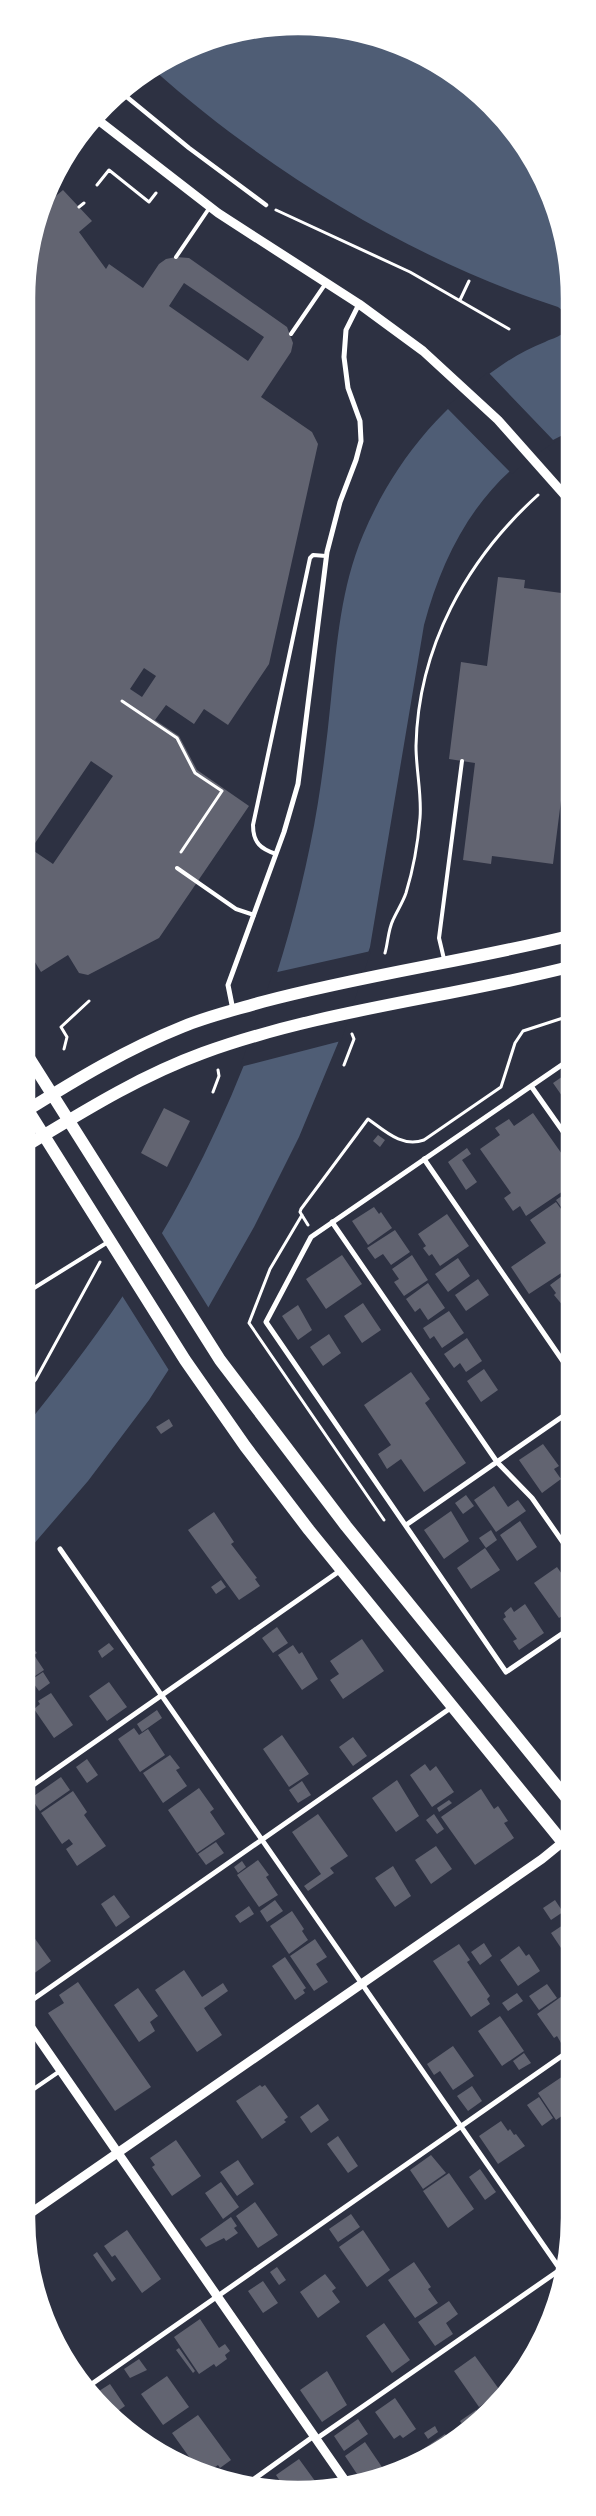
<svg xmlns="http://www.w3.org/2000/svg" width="596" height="2516" viewBox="0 0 596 2516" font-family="'IBM Plex Sans',sans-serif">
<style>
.water{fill:#4f5d75}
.pier{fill:#2d3142}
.building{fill:#626471;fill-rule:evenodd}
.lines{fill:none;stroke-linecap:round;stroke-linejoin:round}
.path{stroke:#fff;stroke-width:3}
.service{stroke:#fff;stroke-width:4}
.pedestrian{stroke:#fff;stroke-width:4.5}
.minor{stroke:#fff;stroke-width:5}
.tertiary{stroke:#fff;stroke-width:9}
.primary{stroke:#fff;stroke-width:12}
.rim{fill:none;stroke:#fff;stroke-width:2.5}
</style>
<rect width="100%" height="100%" fill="#2d3142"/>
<path class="water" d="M334,27L419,53L491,105L543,178L569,263V432C488,469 446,543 424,625L370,947L338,1043L299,1137L254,1227L204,1315L149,1400L88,1481L26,1553V1421L29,1422C67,1375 103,1327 136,1276C219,1146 279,997 310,846C320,798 326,749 331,699C337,643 341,587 363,535C392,466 438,409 499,367C513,357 529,348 545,342C550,339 557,338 562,334C572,324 567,313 558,307C414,261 266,170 154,70L228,34Z"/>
<path class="pier" d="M488,372L555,442L532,457L512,474L446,407Z
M371,951L341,1041L240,1067L273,973Z
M160,1230L210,1310L170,1372L121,1294Z"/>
<path class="building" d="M63,190L92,221L79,232L106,269L109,264L143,288L159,264L166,259L176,257L189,258L287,327L293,343L291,352L261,397L312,432L318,444L269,664L228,725L204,709L194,724L166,705L155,720L179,736L197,770L249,806L159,938L88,975L79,973L68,955L41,972L27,949V262L49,200L50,201ZM184,283L264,337L248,361L169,306ZM144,668L156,676L142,697L130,689ZM91,761L113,776L53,864L31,849Z
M498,577L525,580L524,588L569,594V737L553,864L492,856L491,864L463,860L475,763L449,759L461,662L487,666Z
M569,1072V1106L553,1083Z
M164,1108L190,1121L167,1167L141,1153Z
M533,1113L569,1164V1187L526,1216L520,1206L513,1211L504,1198L511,1193L480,1149L500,1135L495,1128L509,1119L514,1126Z
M378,1135L385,1140L380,1147L373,1141Z
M467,1148L471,1154L462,1160L477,1182L466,1190L448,1162Z
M569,1191V1218L556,1200Z
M556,1202L569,1220V1268L529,1294L511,1267L546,1243L530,1220Z
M374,1207L379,1214L381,1212L392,1228L368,1245L352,1221Z
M447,1214L469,1246L440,1266L432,1254L429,1256L423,1248L426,1246L418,1234Z
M395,1230L410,1252L391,1265L383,1254L375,1259L367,1248Z
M342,1255L362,1284L326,1309L306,1279Z
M412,1255L428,1280L404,1296L394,1282L399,1279L392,1269Z
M458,1258L470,1276L448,1292L435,1274Z
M569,1271V1313L554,1295L556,1293L550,1285Z
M478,1279L489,1295L466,1311L455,1295Z
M428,1283L445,1308L428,1320L420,1308L415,1312L406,1299Z
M363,1303L381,1330L362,1343L344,1316Z
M298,1305L312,1330L298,1340L282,1316Z
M449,1311L464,1333L442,1348L434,1336L430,1339L423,1328Z
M329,1334L341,1353L323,1366L310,1347Z
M467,1338L482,1361L466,1372L460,1363L454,1368L444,1354Z
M484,1369L498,1390L481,1402L467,1381Z
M411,1372L430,1399L425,1403L466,1463L424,1492L401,1459L387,1469L378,1454L391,1445L364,1405Z
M169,1419L173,1426L161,1434L156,1427Z
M543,1444L559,1466L554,1469L561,1479L542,1493L519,1460Z
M494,1486L508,1507L518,1500L526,1511L496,1532L474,1500Z
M466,1495L474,1506L463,1514L455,1503Z
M451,1511L469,1541L444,1559L424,1530Z
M214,1512L234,1542L231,1544L257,1578L255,1579L260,1586L239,1600L188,1530Z
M520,1521L537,1547L517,1561L500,1535Z
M491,1530L497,1540L486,1548L479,1538Z
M485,1548L500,1570L471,1589L457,1568Z
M557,1567L569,1584V1612L559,1618L534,1583Z
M221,1580L226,1587L216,1594L211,1587Z
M525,1604L544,1633L519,1650L513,1641L517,1639L503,1619L506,1617L504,1613L511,1607L514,1612Z
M277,1627L288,1643L273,1653L262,1638Z
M362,1639L384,1671L343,1699L330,1680L339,1674L330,1661Z
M29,1643L37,1653L34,1655L44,1670L26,1682V1645Z
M109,1643L114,1649L102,1658L98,1651Z
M293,1645L299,1654L302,1652L318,1679L302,1690L278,1655Z
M43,1672L50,1683L39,1691L31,1680Z
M109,1682L127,1707L107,1721L89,1696Z
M51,1693L73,1725L54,1738L34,1709L40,1704L38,1701Z
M157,1710L162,1718L142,1732L137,1724Z
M28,1715L35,1726L29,1730L26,1725V1718Z
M134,1728L139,1735L148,1729L165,1755L140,1772L118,1739Z
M282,1735L309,1774L289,1787L263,1749Z
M353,1737L367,1756L353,1766L339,1747Z
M170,1755L180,1768L176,1770L187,1786L163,1803L143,1773Z
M87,1759L98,1775L87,1783L76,1767Z
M425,1764L430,1771L436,1766L454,1792L432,1807L410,1775Z
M61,1777L70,1790L40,1811L31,1798Z
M397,1780L419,1816L396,1832L372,1798Z
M302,1781L311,1795L298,1803L289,1790Z
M199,1788L214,1809L210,1812L225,1834L197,1853L168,1810Z
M481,1789L494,1809L498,1806L508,1821L504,1823L514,1838L475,1865L441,1817Z
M73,1791L87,1812L84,1815L106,1846L77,1866L66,1849L73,1844L69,1839L62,1844L41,1813Z
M449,1800L452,1803L439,1812L437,1808Z
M318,1814L348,1856L330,1868L334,1873L308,1891L304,1886L321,1874L292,1832Z
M434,1814L444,1829L437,1834L426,1820Z
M216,1842L224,1853L206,1865L198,1854Z
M436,1846L452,1869L431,1884L415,1860Z
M258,1860L269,1875L266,1877L278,1895L259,1907L237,1875Z
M242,1861L246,1867L238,1873L234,1867Z
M393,1866L411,1896L395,1907L375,1878Z
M114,1895L130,1917L116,1927L101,1904Z
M275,1900L283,1911L267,1922L260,1911Z
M555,1900L563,1912L551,1920L543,1908Z
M249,1906L254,1914L240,1923L235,1916Z
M292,1911L304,1929L302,1931L308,1940L289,1954L270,1926Z
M569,1921V1960L551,1933Z
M28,1929L51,1961L25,1980V1931Z
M315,1939L327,1957L316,1964L328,1982L314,1991L290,1956Z
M484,1943L492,1956L480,1965L471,1952Z
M459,1944L470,1960L467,1962L490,1996L487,1999L490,2004L471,2017L433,1961Z
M519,1946L526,1956L529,1954L540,1971L518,1986L500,1960Z
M285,1957L306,1988L303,1990L305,1993L295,2000L272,1966Z
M184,1970L202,1997L223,1983L228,1991L204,2008L222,2035L197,2052L155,1990Z
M78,1982L151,2087L115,2111L48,2013L64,2003L59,1995Z
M547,1984L557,1998L539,2010L529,1996Z
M138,1988L158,2016L150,2022L155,2031L139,2042L114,2005Z
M517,1993L523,2001L508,2011L502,2003Z
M562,1996L569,2006V2037L561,2043L557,2036L554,2038L537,2014Z
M500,2016L524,2051L502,2066L478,2031Z
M453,2046L474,2076L453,2090L440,2071L434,2075L427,2064Z
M524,2053L531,2063L519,2070L513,2061Z
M569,2072V2111L556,2120L538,2093Z
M260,2085L262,2087L265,2085L288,2117L284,2120L286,2122L262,2139L236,2101Z
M472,2086L482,2101L468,2111L457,2096Z
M539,2097L553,2118L542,2126L527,2105Z
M318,2104L329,2120L311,2133L300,2117Z
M501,2121L508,2131L510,2129L514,2135L516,2134L525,2146L498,2164L479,2136Z
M338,2136L358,2166L348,2173L327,2144Z
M176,2140L201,2176L172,2196L152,2167L155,2165L150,2158Z
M431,2155L446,2173L423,2189L410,2170Z
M238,2160L254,2184L237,2196L220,2172Z
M480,2169L496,2192L485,2200L469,2177Z
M449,2173L474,2209L448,2228L423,2191Z
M221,2182L239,2207L223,2219L205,2193Z
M255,2202L278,2235L258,2248L236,2216Z
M351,2214L360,2227L338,2242L329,2229Z
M231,2217L237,2226L234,2228L238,2233L226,2241L224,2238L206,2247L200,2239Z
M127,2230L161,2279L142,2293L115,2255L112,2257L104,2246Z
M363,2230L390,2270L367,2287L339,2247Z
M97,2252L116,2279L112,2282L93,2255Z
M414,2262L431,2287L428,2289L438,2303L415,2318L388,2280Z
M277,2267L286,2280L279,2285L270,2272Z
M325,2274L336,2288L332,2291L340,2302L318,2318L300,2292Z
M263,2281L278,2303L263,2313L248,2291Z
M449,2301L458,2314L446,2323L453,2334L435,2346L418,2322Z
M200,2319L219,2348L225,2344L230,2351L225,2355L227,2359L216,2367L214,2364L199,2374L174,2337Z
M384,2323L410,2360L392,2373L366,2336Z
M179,2348L195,2371L193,2373L176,2350Z
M475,2356L501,2392L479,2407L454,2371Z
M139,2359L147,2370L130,2378L124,2369Z
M327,2371L347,2405L322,2422L300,2390Z
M167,2376L189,2407L163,2425L141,2394Z
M110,2384L125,2406L115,2413L99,2391Z
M395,2398L416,2429L403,2438L400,2435L394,2439L375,2412Z
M476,2410L481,2416L467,2431L460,2421Z
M198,2415L231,2460L220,2468L218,2465L209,2471L197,2468L172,2433Z
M358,2419L368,2434L344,2451L334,2436Z
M435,2426L438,2432L428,2439L424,2433Z
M445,2434L450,2442L419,2459L416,2454Z
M365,2442L384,2470L372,2478L361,2480L345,2456Z
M413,2455L416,2460L402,2468L400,2464Z
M299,2459L318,2485L286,2490L276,2475Z"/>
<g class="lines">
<path class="path" d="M97,185L109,170L149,202L156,193
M79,207L84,203
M276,210L410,272L509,329
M460,300L469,281
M122,701L177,738L195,773L222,791L181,852
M385,953C388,943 388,930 393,920C397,911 403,902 406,893C413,870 418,842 420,818C422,795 416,770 416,746C418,648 466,560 538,495
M64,1049L67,1037L61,1027L89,1001
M344,1065L354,1039L352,1034
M213,1092L219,1076L218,1070
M302,1215L270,1269L249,1323L384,1520
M308,1225L300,1212L301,1209L368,1119C385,1131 402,1148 424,1140L501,1087L515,1043L523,1031L569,1016
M26,1391L36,1379L100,1262"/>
<path class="service" d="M176,257L210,207
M291,334L326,283
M276,854C261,849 253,843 253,825L310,558L313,555L326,556
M177,868L236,909L254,915
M444,959L439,938L462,761
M26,1293L108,1242
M25,2095L60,2071"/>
<path class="pedestrian" d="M122,93L189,148L266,205"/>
<path class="minor" d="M233,1010L228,985L284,832L298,784L327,552L340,502L356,460L361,441L360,421L348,388L344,357L346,330L359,304
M531,1086L569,1140
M424,1159L569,1370
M332,1222L497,1462L532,1498L569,1551
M406,1525L569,1412
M60,1549L562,2272
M569,1629L506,1672L266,1322L311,1237L569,1060
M26,1790L341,1570
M25,2005L452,1707
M86,2388L569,2051
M316,2439L564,2267
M250,2482L314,2436"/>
<path class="tertiary" d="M98,120L218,213L359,304L423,351L498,420L569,500
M25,2019L346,2482
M25,2217L542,1859L569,1837"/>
<path class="primary" d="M26,1053L220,1360L346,1526L569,1801
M26,1107L185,1360L245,1446L309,1530L569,1850
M26,1111C77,1079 127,1049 182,1027C208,1016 235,1010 262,1002C363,975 467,961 569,936
M26,1146C84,1111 140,1076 203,1053C321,1010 448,998 569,967"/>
</g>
<path d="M0 0H596V2516H0ZM298 34H298A264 264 0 0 1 562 298V2218A264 264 0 0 1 298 2482H298A264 264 0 0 1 34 2218V298A264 264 0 0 1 298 34Z" fill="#fff" fill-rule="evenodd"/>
<path class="rim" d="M298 34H298A264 264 0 0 1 562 298V2218A264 264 0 0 1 298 2482H298A264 264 0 0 1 34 2218V298A264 264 0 0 1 298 34Z"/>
</svg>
